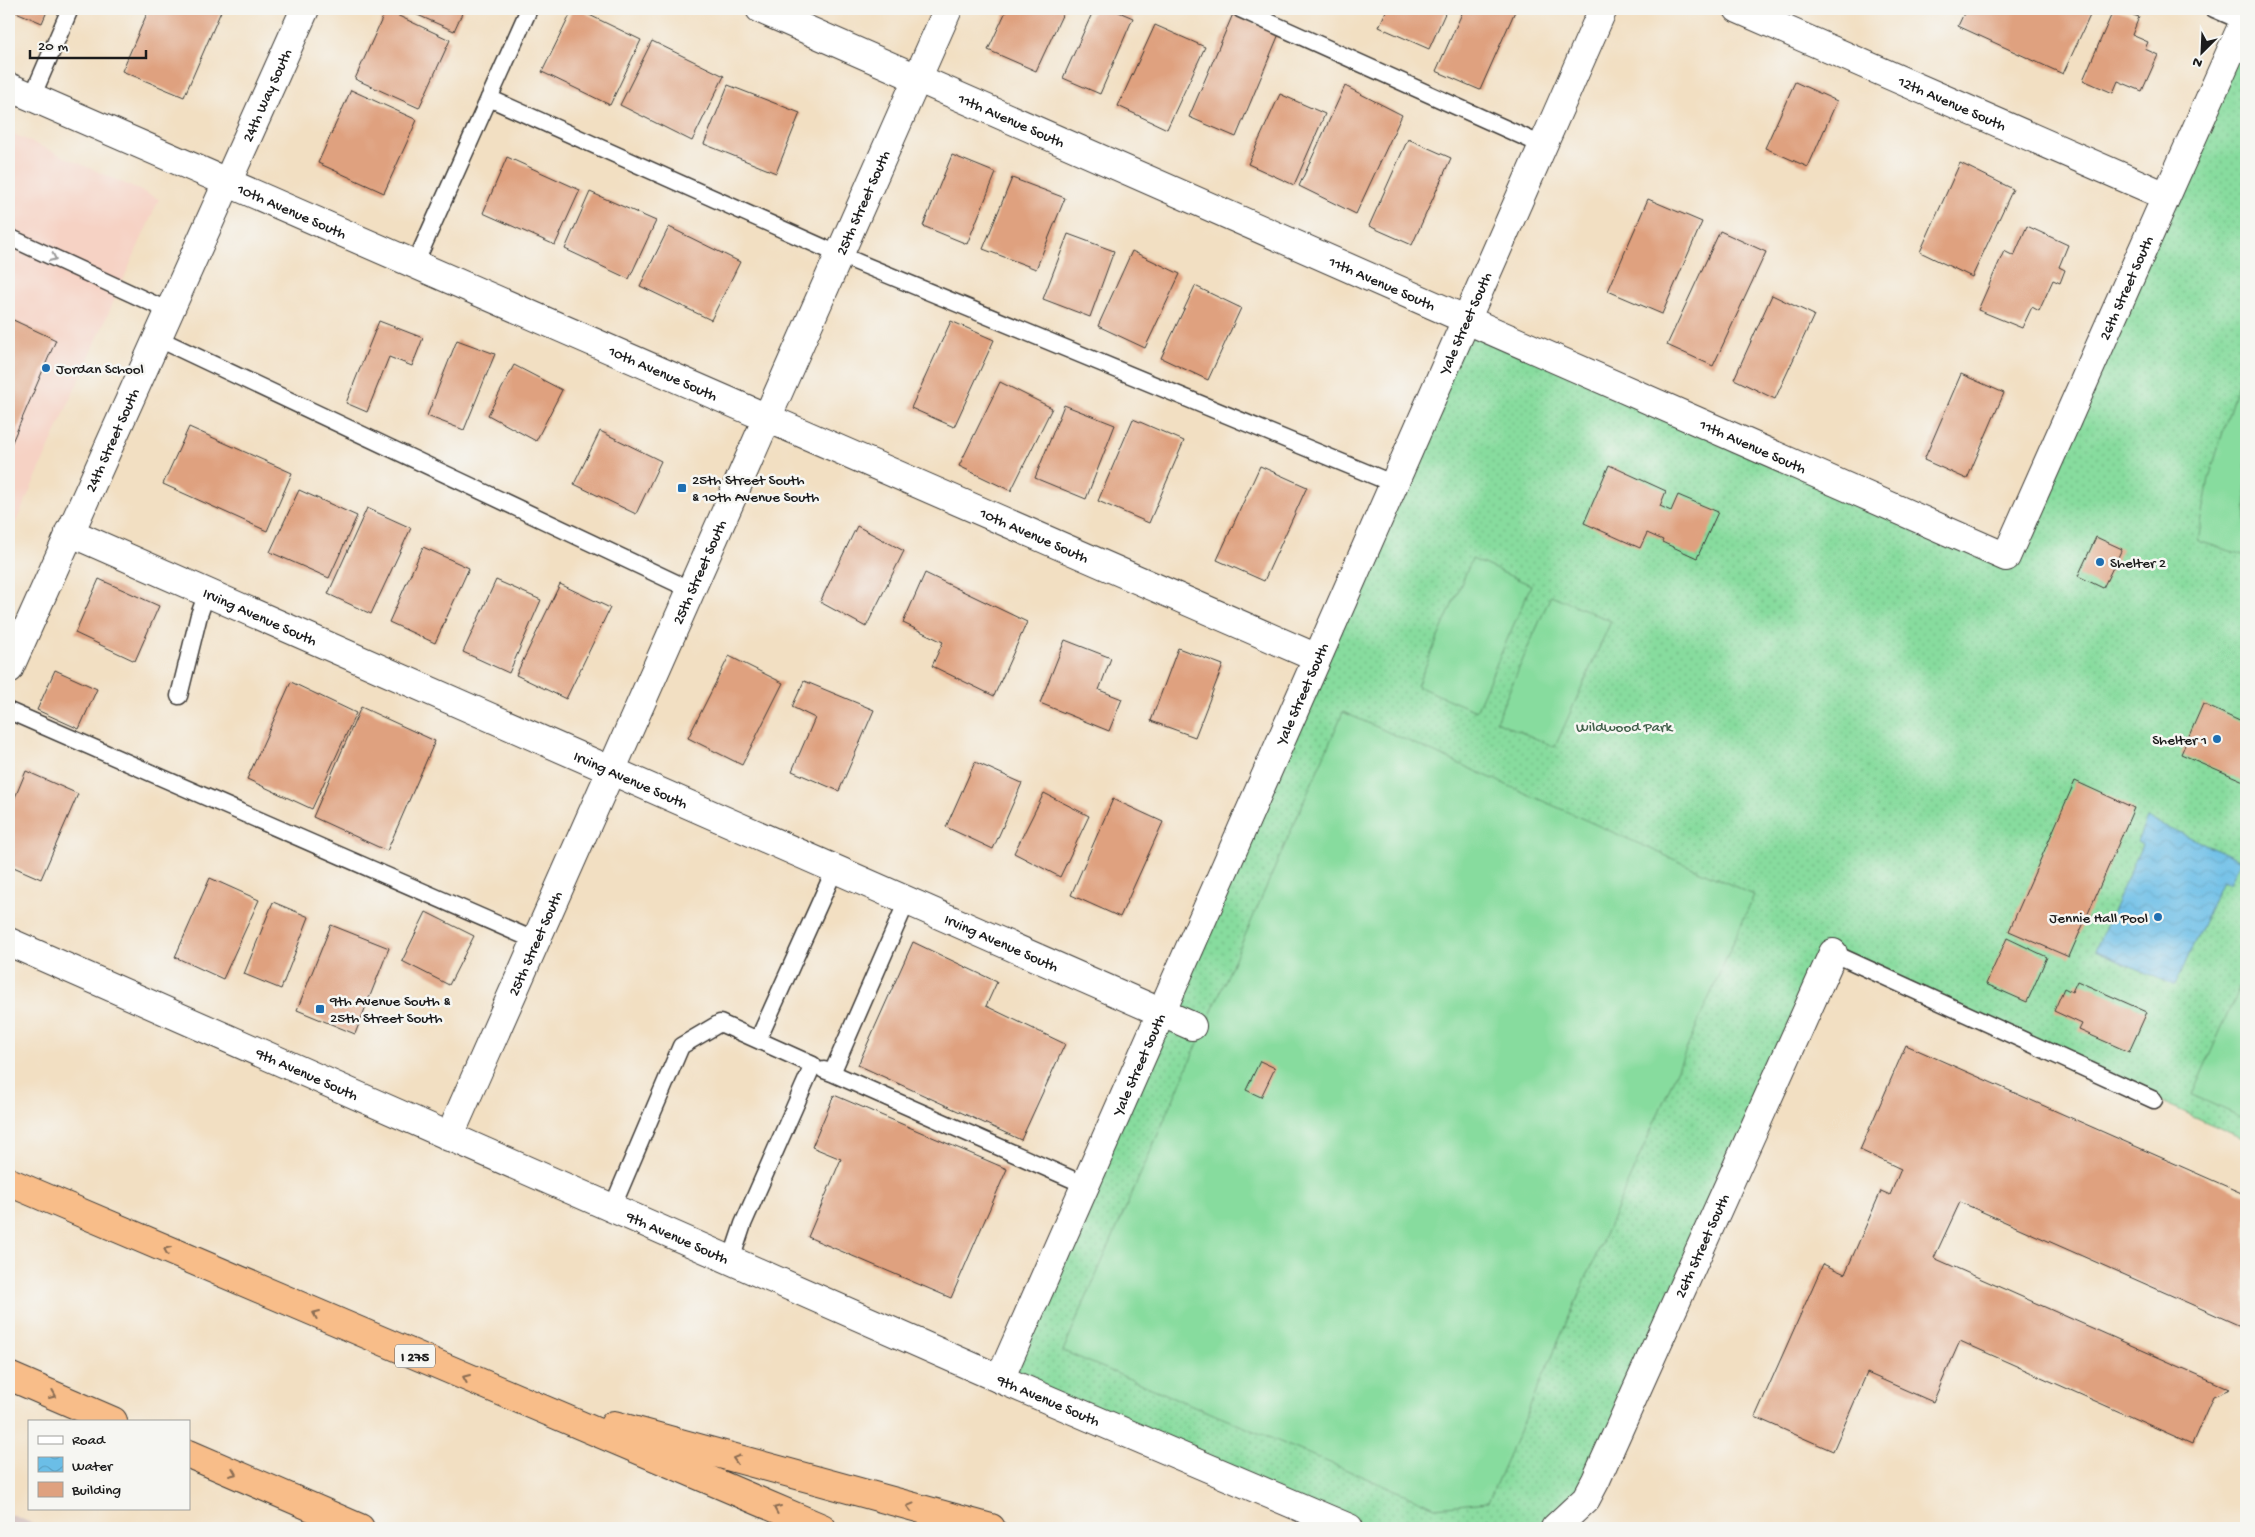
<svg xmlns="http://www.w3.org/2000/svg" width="2255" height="1537" viewBox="0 0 2255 1537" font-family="'Gochi Hand',sans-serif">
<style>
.built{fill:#f6d2c4}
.industrial{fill:#d1bfbe}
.grass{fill:url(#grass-dots);stroke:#527c5d}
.pitch{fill:#87dc9e;stroke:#527c5d}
.water{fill:url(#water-waves);stroke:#446d82}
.building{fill:#dfa17f}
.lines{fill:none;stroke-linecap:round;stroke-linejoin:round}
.service-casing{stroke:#3c3935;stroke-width:19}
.minor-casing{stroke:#3c3935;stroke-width:30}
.tertiary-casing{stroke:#3c3935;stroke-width:30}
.motorway-casing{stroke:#3c3935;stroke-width:30}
.service{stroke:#fff;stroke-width:16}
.minor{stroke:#fff;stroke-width:28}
.tertiary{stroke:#fff;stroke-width:28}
.motorway{stroke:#f8bd89;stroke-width:28}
.oneway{stroke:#999}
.oneway2{stroke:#8a6c52}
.poi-dot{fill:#1f6fb2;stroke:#f6f6f2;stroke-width:2}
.labels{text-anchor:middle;stroke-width:5;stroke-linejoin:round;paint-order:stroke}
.shield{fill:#f6f6f2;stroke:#5d5d5c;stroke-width:1}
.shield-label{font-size:14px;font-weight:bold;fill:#1c1c1c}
.street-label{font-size:15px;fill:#1c1c1c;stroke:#f6f6f2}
.poi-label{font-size:15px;fill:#1c1c1c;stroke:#f6f6f2;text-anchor:start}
.park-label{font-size:15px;fill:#415f4a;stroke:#f6f6f2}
</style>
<defs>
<pattern id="grass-dots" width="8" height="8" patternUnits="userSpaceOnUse" patternTransform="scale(1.25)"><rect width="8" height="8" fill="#87dc9e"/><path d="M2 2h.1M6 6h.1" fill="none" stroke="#74bc88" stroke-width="1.8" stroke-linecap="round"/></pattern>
<pattern id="water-waves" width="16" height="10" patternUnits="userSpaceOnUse" patternTransform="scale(1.25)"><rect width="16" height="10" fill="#6bbee7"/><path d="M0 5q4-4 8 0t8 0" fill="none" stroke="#5ca3c6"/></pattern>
</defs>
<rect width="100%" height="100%" fill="#f6f6f2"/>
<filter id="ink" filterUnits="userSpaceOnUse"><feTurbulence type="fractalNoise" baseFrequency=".02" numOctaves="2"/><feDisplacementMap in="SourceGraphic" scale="10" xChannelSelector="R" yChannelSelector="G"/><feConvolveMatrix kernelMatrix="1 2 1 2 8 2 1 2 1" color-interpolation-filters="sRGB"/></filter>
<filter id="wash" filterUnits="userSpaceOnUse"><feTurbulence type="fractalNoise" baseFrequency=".0096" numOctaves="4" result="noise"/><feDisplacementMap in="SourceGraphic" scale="20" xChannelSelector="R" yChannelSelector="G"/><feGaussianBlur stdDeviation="1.12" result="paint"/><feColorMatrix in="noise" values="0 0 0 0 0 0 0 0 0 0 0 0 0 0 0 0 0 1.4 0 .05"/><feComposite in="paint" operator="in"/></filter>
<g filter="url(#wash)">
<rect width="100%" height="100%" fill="#f2dfc2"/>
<path class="built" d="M9,132L159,199L9,538Z"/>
<path class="industrial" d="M9,1514L44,1528H9Z"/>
<path class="grass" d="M2246,23V1140L1833,953L1596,1480L1555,1528H1349L1000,1379L1466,319L2006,557Z"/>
<path class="pitch" d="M2246,356V556L2198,541L2209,478Z
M1472,559L1531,585L1476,711L1417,686Z
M1551,595L1611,621L1555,747L1496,721Z
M1343,712L1754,895L1488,1502L1435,1507L1063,1351Z
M2246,972V1119L2192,1095Z"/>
<path class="water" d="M2147,818L2241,860L2230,884L2222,881L2175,986L2095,950L2142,845L2137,842Z"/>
<g id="blocks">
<path class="building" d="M9,9H48L42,23Z
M149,9H222L184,97L122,71Z
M404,9H464L454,31Z
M573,9H577L641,40L610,105L542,72Z
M1007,9H1065L1036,71L988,50Z
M1094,9H1112L1133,18L1100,94L1063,78Z
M1387,9H1447L1429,49L1379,27Z
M1464,9H1516L1480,90L1436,71Z
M1966,9H2093L2063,74L1958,26Z
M2114,9L2139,17L2132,35L2148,42L2145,49L2158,55L2142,91L2118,81L2113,93L2083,80Z
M386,10L450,40L419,108L355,79Z
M1233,14L1279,34L1236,137L1189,117Z
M1155,25L1205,47L1167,129L1118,106Z
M652,41L724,76L692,141L620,105Z
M1795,82L1837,101L1808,167L1765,148Z
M728,85L800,113L776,173L704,144Z
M1345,86L1402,115L1356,214L1299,186Z
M351,90L417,120L384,193L318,163Z
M1280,94L1325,114L1294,185L1248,164Z
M1408,139L1451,158L1412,245L1369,226Z
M952,155L996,173L967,244L923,226Z
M507,157L580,190L555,245L483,213Z
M1960,163L2013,189L1972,277L1920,252Z
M1012,178L1065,198L1036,269L983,249Z
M590,192L656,221L629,279L565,249Z
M1648,199L1702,222L1662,314L1608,291Z
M2027,226L2068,245L2059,267L2065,270L2060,283L2053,280L2039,311L2032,307L2022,328L1978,310L2004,251L2014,256Z
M669,227L740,262L711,320L640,286Z
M1720,231L1766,252L1713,366L1667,345Z
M1068,234L1114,251L1090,317L1043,299Z
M1132,251L1180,274L1145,348L1098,326Z
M1195,286L1241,308L1208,380L1161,358Z
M1772,295L1814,315L1775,399L1734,379Z
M9,318L56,340L9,449Z
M379,321L423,338L412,366L389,357L367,412L346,403Z
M951,321L994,340L954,427L911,408Z
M457,340L495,354L464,430L427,416Z
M514,365L562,390L536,441L488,415Z
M1961,374L2004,393L1967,479L1924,460Z
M1000,382L1052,408L1011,491L959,466Z
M1064,405L1115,425L1086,499L1035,478Z
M1133,419L1184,441L1149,523L1098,501Z
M189,427L292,473L267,531L163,484Z
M600,431L661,461L636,514L574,484Z
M1609,465L1666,491L1660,506L1671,511L1678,495L1718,512L1697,558L1662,542L1663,540L1647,533L1640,548L1584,523Z
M1260,466L1307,487L1264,581L1217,560Z
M299,490L357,516L329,578L270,552Z
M367,508L411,528L371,614L328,594Z
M857,526L904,551L866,627L820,602Z
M2096,537L2122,549L2103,588L2078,576Z
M423,547L469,568L435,643L389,622Z
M925,573L1027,622L994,696L932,666L943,642L903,623Z
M99,579L159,606L135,661L75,633Z
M496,580L541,600L509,673L463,652Z
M560,584L610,608L566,699L516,675Z
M1065,640L1111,658L1099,690L1122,699L1109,731L1040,703Z
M1178,648L1223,665L1195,737L1151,721Z
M729,656L783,683L742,765L688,738Z
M55,670L97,689L79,729L37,710Z
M804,681L874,710L839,791L792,771L815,718L792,707Z
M291,682L356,713L312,809L247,779Z
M2203,704L2246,724V782L2181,754Z
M361,707L435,741L387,851L313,817Z
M975,762L1022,783L993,849L946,827Z
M26,771L78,794L41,879L9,865V812Z
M2075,781L2134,808L2069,957L2009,931Z
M1044,793L1089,816L1060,877L1014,853Z
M1113,799L1163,822L1120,917L1071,895Z
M210,878L259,900L223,979L175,957Z
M273,902L309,917L281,989L244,974Z
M426,912L474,936L449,985L402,961Z
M331,925L389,948L355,1034L297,1010Z
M2007,938L2047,957L2027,1002L1986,984Z
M913,942L997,982L986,1006L1065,1044L1021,1140L858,1065Z
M2077,981L2147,1012L2129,1052L2079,1030L2082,1024L2054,1011L2064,988L2072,992Z
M1906,1045L2246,1195L2245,1328L1960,1202L1934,1258L2230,1389L2213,1396L2192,1444L1960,1341L1933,1402L1867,1373L1833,1451L1755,1417L1823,1264L1845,1274L1881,1191L1890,1195L1901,1169L1860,1150Z
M1260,1061L1275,1068L1261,1097L1246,1090Z
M834,1095L1007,1169L951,1298L808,1237L841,1159L812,1147Z"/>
</g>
</g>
<g filter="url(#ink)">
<use href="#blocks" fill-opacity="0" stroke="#3c3935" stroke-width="1"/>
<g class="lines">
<g class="service-casing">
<path id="service" d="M1240,9L1542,145
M2214,9L2244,22
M32,97L70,9
M489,98L840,255L1394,484
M9,237L169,311
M415,264L529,9
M157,338L691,590
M179,696L199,615L207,593
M9,711L536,941
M1833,953L2154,1100
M758,1040L835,869
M824,1070L832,1073L907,901
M832,1073L1085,1185
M612,1208L681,1046L720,1023L813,1065L743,1224L731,1260"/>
</g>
<g class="minor-casing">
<g id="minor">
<path id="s1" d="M760,9L2006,557L2246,17"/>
<path id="s2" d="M1738,9L2166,196"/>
<path id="s3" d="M9,87L1317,658"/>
<path id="s4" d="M69,532L1192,1026"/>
<path id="s5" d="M9,669L305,9"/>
<path id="s6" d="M449,1137L948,9"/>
<path id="s7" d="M1000,1379L1603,9"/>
<path id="s8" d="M1555,1528L1586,1499L1596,1480L1833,953"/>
</g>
</g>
<g class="tertiary-casing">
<g id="tertiary">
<path id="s9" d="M9,942L1000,1379L1349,1528"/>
</g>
</g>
<g class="motorway-casing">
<path id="motorway" d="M9,1182L822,1528
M9,1376L113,1421
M614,1425L991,1528
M189,1454L360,1528"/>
</g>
<use href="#service" class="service"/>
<use href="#minor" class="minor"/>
<use href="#tertiary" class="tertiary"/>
<use href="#motorway" class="motorway"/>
</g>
<defs><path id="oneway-chevron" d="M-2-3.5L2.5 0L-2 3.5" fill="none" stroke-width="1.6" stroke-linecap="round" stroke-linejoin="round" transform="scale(1.25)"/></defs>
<use class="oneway" href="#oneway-chevron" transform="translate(53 258) rotate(25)"/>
<g class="oneway2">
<use href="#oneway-chevron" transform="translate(167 1250) rotate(-157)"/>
<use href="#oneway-chevron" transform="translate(316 1314) rotate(-157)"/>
<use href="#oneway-chevron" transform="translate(466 1378) rotate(-157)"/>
<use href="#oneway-chevron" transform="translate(53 1395) rotate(23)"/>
<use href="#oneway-chevron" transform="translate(736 1459) rotate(-164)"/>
<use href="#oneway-chevron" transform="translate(233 1473) rotate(23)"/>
<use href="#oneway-chevron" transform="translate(910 1507) rotate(-165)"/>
<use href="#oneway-chevron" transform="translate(777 1509) rotate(-157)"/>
</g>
</g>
<g class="poi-dot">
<circle cx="46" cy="368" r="5"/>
<rect x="677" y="483" width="10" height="10" rx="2.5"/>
<circle cx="2100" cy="562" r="5"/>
<circle cx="2217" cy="739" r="5"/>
<circle cx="2158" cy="917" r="5"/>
<rect x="315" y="1004" width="10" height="10" rx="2.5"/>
</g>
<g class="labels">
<rect class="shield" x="395" y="1344.5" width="40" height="23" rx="4"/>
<g class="shield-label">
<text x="415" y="1361">I 275</text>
</g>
<g class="street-label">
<text dy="5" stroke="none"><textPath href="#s5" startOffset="629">24th Way South</textPath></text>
<text dy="5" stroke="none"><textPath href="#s2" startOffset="234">12th Avenue South</textPath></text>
<text dy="5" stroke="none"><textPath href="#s1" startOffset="275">11th Avenue South</textPath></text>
<text dy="5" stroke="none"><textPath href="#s6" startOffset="1022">25th Street South</textPath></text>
<text dy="5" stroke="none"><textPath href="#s3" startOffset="309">10th Avenue South</textPath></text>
<text dy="5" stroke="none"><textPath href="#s1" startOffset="680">11th Avenue South</textPath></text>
<text dy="5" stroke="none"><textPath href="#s1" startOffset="1656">26th Street South</textPath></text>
<text dy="5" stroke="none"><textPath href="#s7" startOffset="1154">Yale Street South</textPath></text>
<text dy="5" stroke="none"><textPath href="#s3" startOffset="714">10th Avenue South</textPath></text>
<text dy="5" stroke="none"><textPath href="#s5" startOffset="251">24th Street South</textPath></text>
<text dy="5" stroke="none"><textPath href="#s1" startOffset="1085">11th Avenue South</textPath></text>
<text dy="5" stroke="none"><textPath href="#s3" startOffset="1119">10th Avenue South</textPath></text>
<text dy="5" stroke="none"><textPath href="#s6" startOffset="618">25th Street South</textPath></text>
<text dy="5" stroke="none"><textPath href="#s4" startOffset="209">Irving Avenue South</textPath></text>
<text dy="5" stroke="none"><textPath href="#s7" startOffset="749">Yale Street South</textPath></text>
<text dy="5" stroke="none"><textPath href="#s4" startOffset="614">Irving Avenue South</textPath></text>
<text dy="5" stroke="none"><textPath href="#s4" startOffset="1019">Irving Avenue South</textPath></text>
<text dy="5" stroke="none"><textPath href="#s6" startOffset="212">25th Street South</textPath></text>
<text dy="5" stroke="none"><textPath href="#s7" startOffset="344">Yale Street South</textPath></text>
<text dy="5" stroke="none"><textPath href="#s9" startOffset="326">9th Avenue South</textPath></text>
<text dy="5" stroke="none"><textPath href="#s9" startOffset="731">9th Avenue South</textPath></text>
<text dy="5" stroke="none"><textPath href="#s8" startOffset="321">26th Street South</textPath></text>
<text dy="5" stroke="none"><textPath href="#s9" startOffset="1136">9th Avenue South</textPath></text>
</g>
<g class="poi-label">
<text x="56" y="373">Jordan School</text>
<text x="692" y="484">25th Street South<tspan x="692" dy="17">&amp; 10th Avenue South</tspan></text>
<text x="2110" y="567">Shelter 2</text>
<text x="2207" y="744" text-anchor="end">Shelter 1</text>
<text x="2148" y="922" text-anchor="end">Jennie Hall Pool</text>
<text x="330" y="1005">9th Avenue South &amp;<tspan x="330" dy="17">25th Street South</tspan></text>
</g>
<g class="park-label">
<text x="1624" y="731">Wildwood Park</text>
</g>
</g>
<rect width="2255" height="1537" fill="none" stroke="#f6f6f2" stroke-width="30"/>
<rect x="28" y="1420" width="162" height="90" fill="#f6f6f2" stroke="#9f9f9c"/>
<rect x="38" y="1436" width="25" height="8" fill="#ffffff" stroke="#9f9f9c"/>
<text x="72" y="1444" font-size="15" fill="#1c1c1c">Road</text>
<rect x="38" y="1457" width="25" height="15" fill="url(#water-waves)" stroke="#9f9f9c"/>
<text x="72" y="1470" font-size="15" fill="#1c1c1c">Water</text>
<rect x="38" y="1482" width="25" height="15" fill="#dfa17f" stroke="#9f9f9c"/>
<text x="72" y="1494" font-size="15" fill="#1c1c1c">Building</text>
<g transform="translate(2202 52) rotate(204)" stroke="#f6f6f2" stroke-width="4" paint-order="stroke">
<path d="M0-4L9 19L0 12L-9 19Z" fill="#1c1c1c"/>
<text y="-8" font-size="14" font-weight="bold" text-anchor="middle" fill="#1c1c1c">N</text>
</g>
<path d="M30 50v8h116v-8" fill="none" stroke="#1c1c1c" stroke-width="2.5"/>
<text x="38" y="50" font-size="15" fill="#1c1c1c" stroke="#f6f6f2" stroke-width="4" paint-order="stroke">20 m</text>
</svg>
